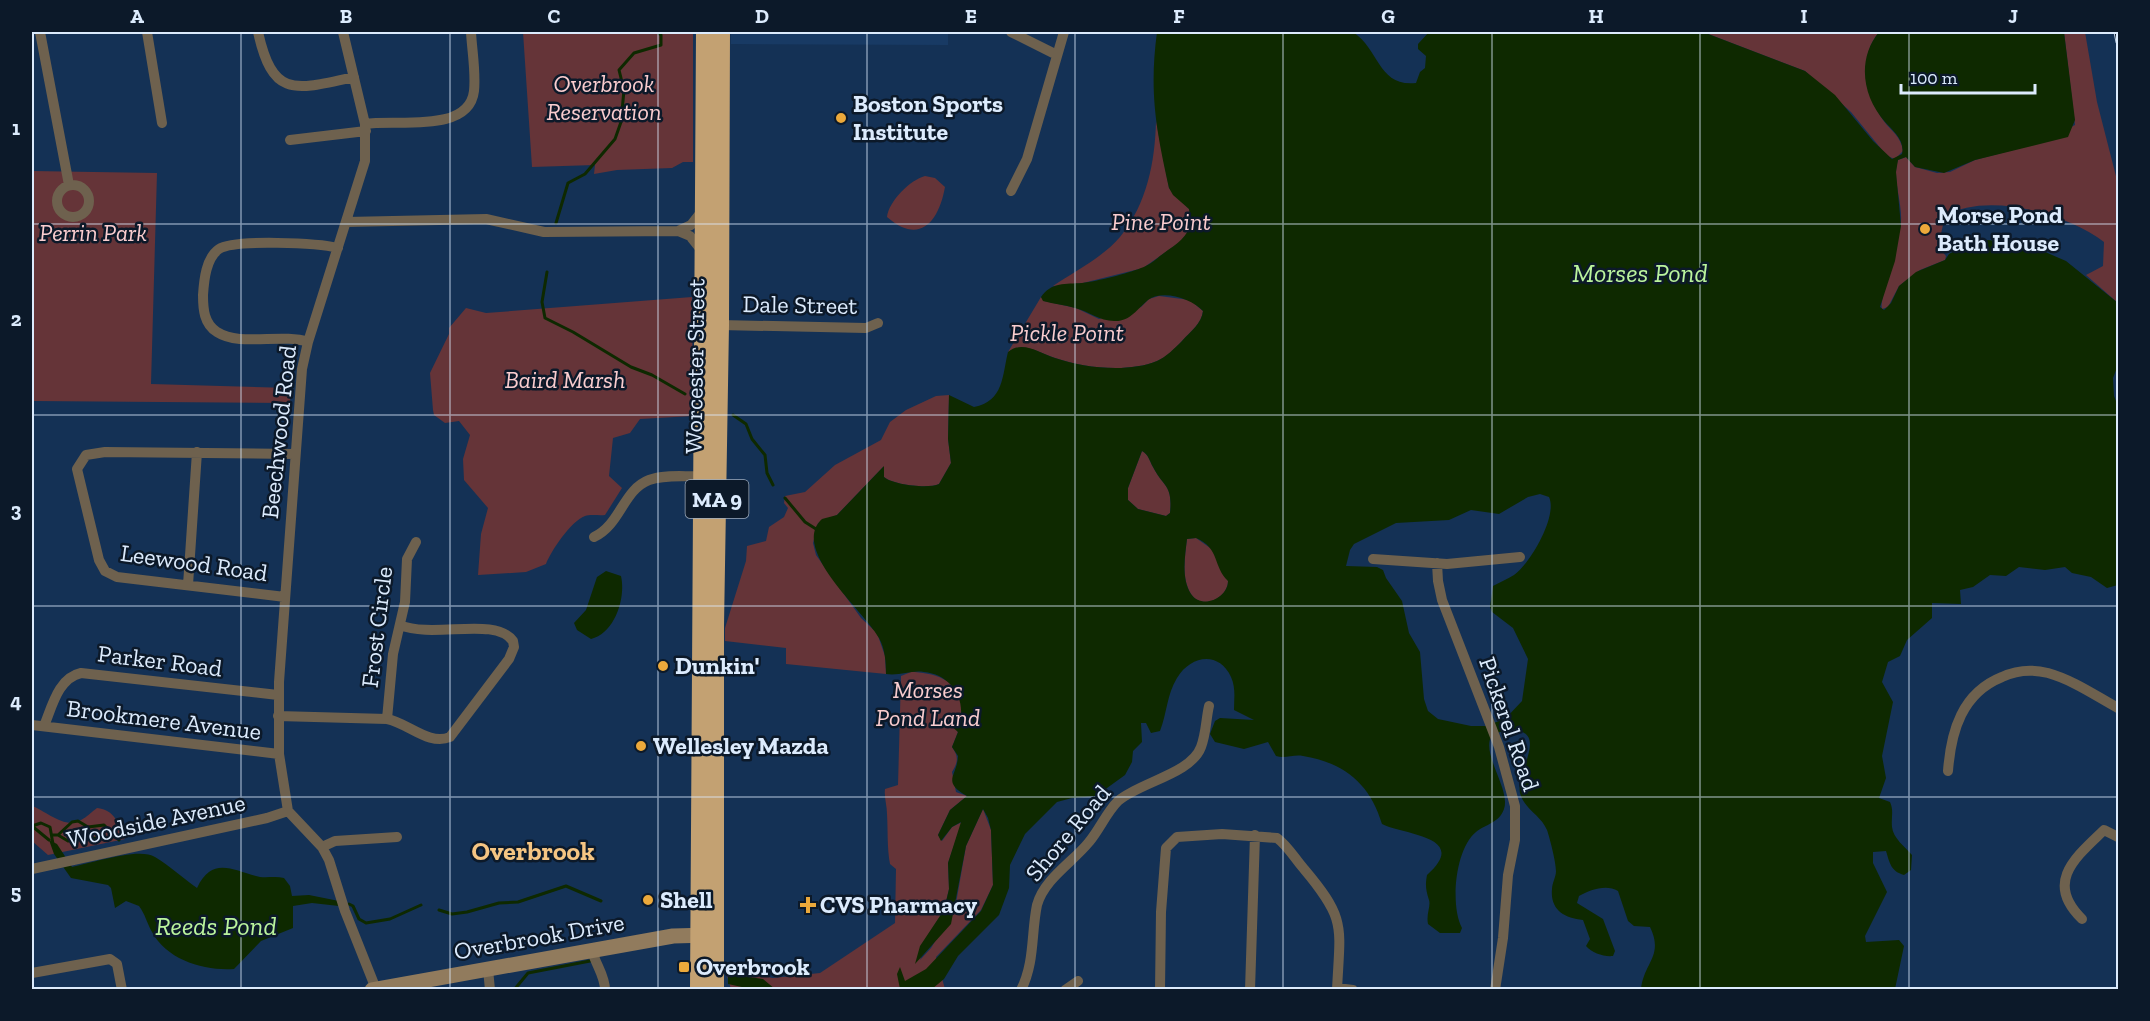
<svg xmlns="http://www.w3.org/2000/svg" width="2150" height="1021" viewBox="0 0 2150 1021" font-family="'Zilla Slab',serif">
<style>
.built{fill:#183a64}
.green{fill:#653438}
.water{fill:#0e2900;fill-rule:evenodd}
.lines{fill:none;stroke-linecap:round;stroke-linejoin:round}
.stream{stroke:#0e2900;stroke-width:3}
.street{stroke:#6e614e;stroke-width:10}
.secondary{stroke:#917b5d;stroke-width:15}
.highway{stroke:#c3a172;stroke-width:18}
.rail-casing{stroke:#c0d1e5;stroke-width:5}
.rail{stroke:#0c1929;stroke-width:3;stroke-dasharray:9;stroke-linecap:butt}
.grid{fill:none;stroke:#dcebfd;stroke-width:1.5;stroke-opacity:0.55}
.poi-dot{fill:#eca93b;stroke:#0c1929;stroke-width:2}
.labels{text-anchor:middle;stroke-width:5;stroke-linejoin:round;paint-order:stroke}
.shield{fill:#0c1929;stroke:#9eacbd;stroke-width:1.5}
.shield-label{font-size:22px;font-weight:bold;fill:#dcebfd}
.park-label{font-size:24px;font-style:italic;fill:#facdcf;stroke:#0c1929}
.poi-label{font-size:24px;font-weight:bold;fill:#dcebfd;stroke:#0c1929;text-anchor:start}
.street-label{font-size:24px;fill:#dcebfd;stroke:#0c1929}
.water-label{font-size:26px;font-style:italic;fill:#bbf49d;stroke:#0c1929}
.neighbourhood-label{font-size:26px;font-weight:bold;fill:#f5c583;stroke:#0c1929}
.neatline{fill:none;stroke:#dcebfd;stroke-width:2}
.grid-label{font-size:20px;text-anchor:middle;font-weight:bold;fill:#dcebfd}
</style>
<rect width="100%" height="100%" fill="#143155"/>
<path class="built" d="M731,32H948V45L731,44Z"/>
<path class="green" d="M523,32H693V162H683L672,168L617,170L594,174L595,165L532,167Z
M1703,32H1879C1858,57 1865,94 1883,120C1891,131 1901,136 1903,151L1895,159L1887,156L1851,112L1805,71Z
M2064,32H2085L2097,102L2118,184V303L2086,275L2103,266L2104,242C2067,214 1988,191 1945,216L1938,247L1946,256L1945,260L1920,270L1899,286L1888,307L1882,309C1879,303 1897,242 1900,229C1905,206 1891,181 1898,160L1906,157L1915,167L1937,173L1950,172L1975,160L2036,144L2075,125Z
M1156,121L1169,188L1189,209L1192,224L1189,231L1180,242L1143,268L1083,283L1053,286C1074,272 1103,257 1120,237C1147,204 1155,162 1156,121Z
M32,171L157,173L151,384L291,388L290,403L32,401Z
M925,176L935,178L945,187C939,221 920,246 887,217C889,201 910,180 925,176Z
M1159,296L1190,300L1203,311C1202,323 1190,332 1182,341C1175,348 1167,357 1157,361C1128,373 1084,368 1055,358C1040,353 1023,341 1008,352L1041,297L1044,301L1076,308L1099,319L1141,307L1149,299Z
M692,297L693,416L640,419L630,433L613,438L609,476L622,488L605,515C599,516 591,514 585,516C571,521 551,551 546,564L526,572L478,575L481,534L488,508L464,480L463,459L470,435L459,421L445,423L434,415L433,410L430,373L449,334V328L466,308L486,313Z
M949,395L948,439L951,463L939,484C929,489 893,485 884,477L883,467L837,515L818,523L813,543L816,555L861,618L877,633L885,656L886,674L786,664V648L725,641V628L746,561L747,546L766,541L769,527L784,517L788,508L784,503L785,496L805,492L835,465L881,440L890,422L906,410L936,396Z
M1142,451C1149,455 1149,460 1153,467C1163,487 1173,484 1170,513L1166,516L1138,509L1128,500V488Z
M1196,538L1213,550L1228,581C1228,598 1202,611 1191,594C1181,578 1185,556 1187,539Z
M911,672C931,672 961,680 962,705C963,714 957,720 955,728L958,732L952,747C959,757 958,762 952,772L956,792L967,796L950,810L938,835L942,841L952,827L962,822L948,863L949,889L944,910L928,935L920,960L931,948L955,909L966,846L983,809L991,830L993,885L981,910L936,957L945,989H731L725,969L773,978L820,973L895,923L896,869L890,864C887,848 888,831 887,814C887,805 884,798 885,789L898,785L901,676Z
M32,806C46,811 66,830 81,820C87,817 91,812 97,808C115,810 118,823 125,839L48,855L32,841Z"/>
<path class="water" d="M1157,32H1353C1380,50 1378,87 1416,83L1420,72L1425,68L1426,56L1418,49V44L1429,32H1703L1805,71L1835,95L1873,141L1892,159L1902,154C1905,140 1893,131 1885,122C1862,96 1857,59 1879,32H2064L2075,120L2068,137L1975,160L1944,173L1915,167L1906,157L1898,160L1896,172L1901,226L1895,261L1880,307L1884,310L1891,303L1899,286L1916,272L1945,260L1949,254L1967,244L1988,240L2029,245L2066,261L2118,303V365L2113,378L2114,396L2118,406V585L2107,588L2091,577L2072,573L2065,567L2045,570L2019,567L2006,576L1990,575L1973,587L1960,590L1961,604L1932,603V618L1907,640L1900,656L1888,662L1882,682L1893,702L1882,756L1886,778L1879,798L1890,802C1894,811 1891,817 1892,827C1893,838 1905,847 1912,855L1911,870L1904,875C1891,871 1890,864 1886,851L1873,852V863L1887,892L1865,936L1866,942L1899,940L1904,946L1895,989H1641C1644,962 1664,956 1650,927L1634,926L1628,921L1618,891C1606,884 1590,890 1579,896L1577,903L1603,919L1615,951L1613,956C1604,957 1592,953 1586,946L1590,939L1583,920C1564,918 1550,910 1552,889C1552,883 1556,877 1556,871C1556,862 1550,839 1547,830C1541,815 1524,809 1520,793C1516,773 1545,737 1519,731C1509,729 1501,731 1492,735C1480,753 1511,789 1504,809C1499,823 1486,824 1476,832C1455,849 1450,906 1462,928L1460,933H1440L1428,924C1426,914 1431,906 1429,900C1426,890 1425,886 1427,875C1471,836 1403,835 1382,824C1370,784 1345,763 1303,756C1294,754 1285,759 1276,756L1268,742L1244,749L1215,742L1210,734L1215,721L1220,718L1254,720L1234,710C1234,699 1236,688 1231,677C1219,651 1191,655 1177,678C1167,694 1167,713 1160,731L1151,733L1146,723H1141L1142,742L1133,751L1132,762L1125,775L1096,796L1072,798L1057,802L1025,834L1010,865L1009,888L999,915L958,956L944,979L932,989H900L897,974L900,967L905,981L926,969L981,911L993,885L991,830L988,818L983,809L966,846L951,924L915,964L920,946L944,910L949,889L948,863L961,822L952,827L941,841L938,835L950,810L967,796C941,781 957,777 958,756L952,747L958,732L948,723L961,715C963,693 947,674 924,672C911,670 900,676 886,674C886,662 885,649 879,638C865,612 789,549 822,519L837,515L884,466V477C893,485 929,489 939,484L951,463L948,439L949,395L974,407C1004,401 1002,376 1008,352C1023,340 1039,353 1055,358C1084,368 1128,373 1157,361C1166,357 1175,348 1182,341C1190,332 1202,323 1203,311C1192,299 1163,289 1148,300C1137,309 1130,322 1114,321C1100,321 1088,311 1075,308C1065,305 1054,304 1043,301L1041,297C1051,282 1066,284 1082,283C1098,281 1126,274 1141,268C1151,265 1159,256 1168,250C1186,238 1193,230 1189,209L1173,195L1169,188C1156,129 1149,92 1157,32ZM1142,451C1149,455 1149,460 1153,467C1163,487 1173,484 1170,513L1166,516L1138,509L1128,500V488ZM1540,494L1549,497C1558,516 1530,564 1514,575C1508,579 1500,582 1493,586L1490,607L1492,612L1513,628L1528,659L1522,701L1506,718L1487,726H1471L1438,719L1428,711L1424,699L1420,652L1409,633L1402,601L1386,578L1383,570L1377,567L1346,566L1350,550L1354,544L1396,523L1449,520L1471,510L1499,514L1528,497ZM1196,538C1220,548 1213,567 1228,581C1228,598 1202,610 1191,594C1181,578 1185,556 1187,539Z
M606,571L621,576C626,598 615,633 591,639L577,630L574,623L586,610L597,577Z
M49,840L57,844L72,867C92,863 139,847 155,857C170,866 183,878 197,888C213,855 233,871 260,877C268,878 276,876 284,878L290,886L292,896L309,895L339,901V906L312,903L293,906V928L261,941L234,969C204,971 167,960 152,932C147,923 145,914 139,906L126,901L115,908L111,888L108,885L71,878L54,854Z
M728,974L763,979L775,989H751L728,984Z"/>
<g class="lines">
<path class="stream" d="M556,223L568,183L585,174L615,139L621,122L624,90L619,70L634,53L661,45V35L657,32
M547,272L542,302L545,318L573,332L631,367L652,375L685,394
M733,415L746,424L752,439L765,455L767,473L773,485
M785,498L805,522L816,529
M32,826L41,823L50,827L53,844
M32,826L49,840
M53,835H58L72,822L78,821L88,827L104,825L119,840
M58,835L68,841L79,837L105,839L114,836
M349,904L353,906L359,919L366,923L390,919L421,905
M439,910L452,914L467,912L499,903L518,902L566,886L601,901
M514,990L528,973L590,961"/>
<path class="street" d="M40,32L69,185
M147,32L162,123
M258,32C273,99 295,90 354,77
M343,32L365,124V161L308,342L302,369L279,682V754L288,811L322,847L329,860L345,911L376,989
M1011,32L1057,55
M365,124C396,119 469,134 474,91C476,72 472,51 471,32
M290,140L366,131
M57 201a16 16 0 1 1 32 0a16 16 0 1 1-32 0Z
M1011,191L1027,159L1064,32
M346,222L486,219L544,232L678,231L691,225L702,211
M678,231L690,236L702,251
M720,325L866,328L878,323
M308,342C281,333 240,347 217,332C204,324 203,309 203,295C204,280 206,258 219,249C234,239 319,243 338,248
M594,537C621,524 623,490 649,480C665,474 685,477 702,476
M1373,559L1447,564L1520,557
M1437,563L1438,581L1442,600L1499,747L1515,806V840L1508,875L1503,938L1495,990
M188,585L197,452
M285,597L117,577L105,571L99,560L77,469L86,455L105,452L295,454
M278,716L387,719C408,723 429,746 450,737L509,659L514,647L513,641C495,616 434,639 400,625
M387,719L393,654L405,602L407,559L416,542
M32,725L279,754
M44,726C52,707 58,678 81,673L278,695
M1948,771C1951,731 1962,693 2002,677C2017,670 2032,669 2048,673C2073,680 2096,696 2118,708
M322,847L335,841L397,837
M32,869L267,818L288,811
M2082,919C2044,882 2076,857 2104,830L2118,837
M592,950C595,964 605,975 605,990
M488,969L490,990
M32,973L110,959L117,964L122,990
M1337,988L1353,990
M1021,990C1035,962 1031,934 1037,905C1044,879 1073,862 1089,842C1100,829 1106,813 1118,801C1140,782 1191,774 1201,747C1206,734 1206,719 1209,706
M1065,990L1078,981
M1160,990L1161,912L1166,848L1177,837L1222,834L1277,838C1288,846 1295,859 1304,869C1347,920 1340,926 1337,990
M1250,990L1255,835"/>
<path class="secondary" d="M372,990L673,936L709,935"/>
<path class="highway" d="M699,990L705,32
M715,990V626L720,325L721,32"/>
<g class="rail-casing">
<path id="rail" d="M2116,32L2118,42"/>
</g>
<use href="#rail" class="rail"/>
</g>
<path class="grid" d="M241,32V990M450,32V990M658,32V990M867,32V990M1075,32V990M1283,32V990M1492,32V990M1700,32V990M1909,32V990M32,224H2118M32,415H2118M32,606H2118M32,797H2118"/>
<g class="poi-dot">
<circle cx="841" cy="118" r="6"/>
<circle cx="1925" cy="229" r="6"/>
<circle cx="663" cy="666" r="6"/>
<circle cx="641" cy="746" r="6"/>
<circle cx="648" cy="900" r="6"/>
<path d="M805 896h6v6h6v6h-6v6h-6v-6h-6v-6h6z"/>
<rect x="678" y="961" width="12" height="12" rx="3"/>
</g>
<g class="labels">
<rect class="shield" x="685.5" y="480" width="63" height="38" rx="4.5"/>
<g class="shield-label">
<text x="717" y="507">MA 9</text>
</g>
<g class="park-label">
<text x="604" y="92">Overbrook<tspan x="604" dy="28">Reservation</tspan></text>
<text x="1161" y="230">Pine Point</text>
<text x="93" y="241">Perrin Park</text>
<text x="1067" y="341">Pickle Point</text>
<text x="565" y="388">Baird Marsh</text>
<text x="928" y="698">Morses<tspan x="928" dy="28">Pond Land</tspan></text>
</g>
<g class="poi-label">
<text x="853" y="112">Boston Sports<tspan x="853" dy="28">Institute</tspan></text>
<text x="1937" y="223">Morse Pond<tspan x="1937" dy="28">Bath House</tspan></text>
<text x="675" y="674">Dunkin'</text>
<text x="653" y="754">Wellesley Mazda</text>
<text x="660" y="908">Shell</text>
<text x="820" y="913">CVS Pharmacy</text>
<text x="696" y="975">Overbrook</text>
</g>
<g class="street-label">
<text transform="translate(800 305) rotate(1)" y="8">Dale Street</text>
<text transform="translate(695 366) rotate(-89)" y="8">Worcester Street</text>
<text transform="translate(279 432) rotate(-84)" y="8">Beechwood Road</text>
<text transform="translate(194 563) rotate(8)" y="8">Leewood Road</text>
<text transform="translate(377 627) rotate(-83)" y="8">Frost Circle</text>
<text transform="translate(160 661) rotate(7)" y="8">Parker Road</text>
<text transform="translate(164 720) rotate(7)" y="8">Brookmere Avenue</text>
<text transform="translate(1509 724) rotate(71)" y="8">Pickerel Road</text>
<text transform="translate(156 821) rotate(-12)" y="8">Woodside Avenue</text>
<text transform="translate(1068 833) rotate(-50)" y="8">Shore Road</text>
<text transform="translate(539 937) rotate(-10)" y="8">Overbrook Drive</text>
</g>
<g class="water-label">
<text x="1640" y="282">Morses Pond</text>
<text x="216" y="935">Reeds Pond</text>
</g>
<g class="neighbourhood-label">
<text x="533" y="860">Overbrook</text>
</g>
</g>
<rect width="2150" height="1021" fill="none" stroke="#0c1929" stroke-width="66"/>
<path d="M1901 84v9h134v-9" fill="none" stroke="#dcebfd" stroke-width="3"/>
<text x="1910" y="84" font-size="18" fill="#dcebfd" stroke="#0c1929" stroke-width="4.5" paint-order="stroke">100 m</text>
<rect x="33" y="33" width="2084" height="955" class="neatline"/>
<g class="grid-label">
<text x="137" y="23">A</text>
<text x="346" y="23">B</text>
<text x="554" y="23">C</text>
<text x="762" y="23">D</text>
<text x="971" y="23">E</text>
<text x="1179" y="23">F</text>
<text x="1388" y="23">G</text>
<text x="1596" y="23">H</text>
<text x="1804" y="23">I</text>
<text x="2013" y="23">J</text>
<text x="16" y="135">1</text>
<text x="16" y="326">2</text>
<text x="16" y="517">3</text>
<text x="16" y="708">4</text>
<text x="16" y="899">5</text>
</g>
</svg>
